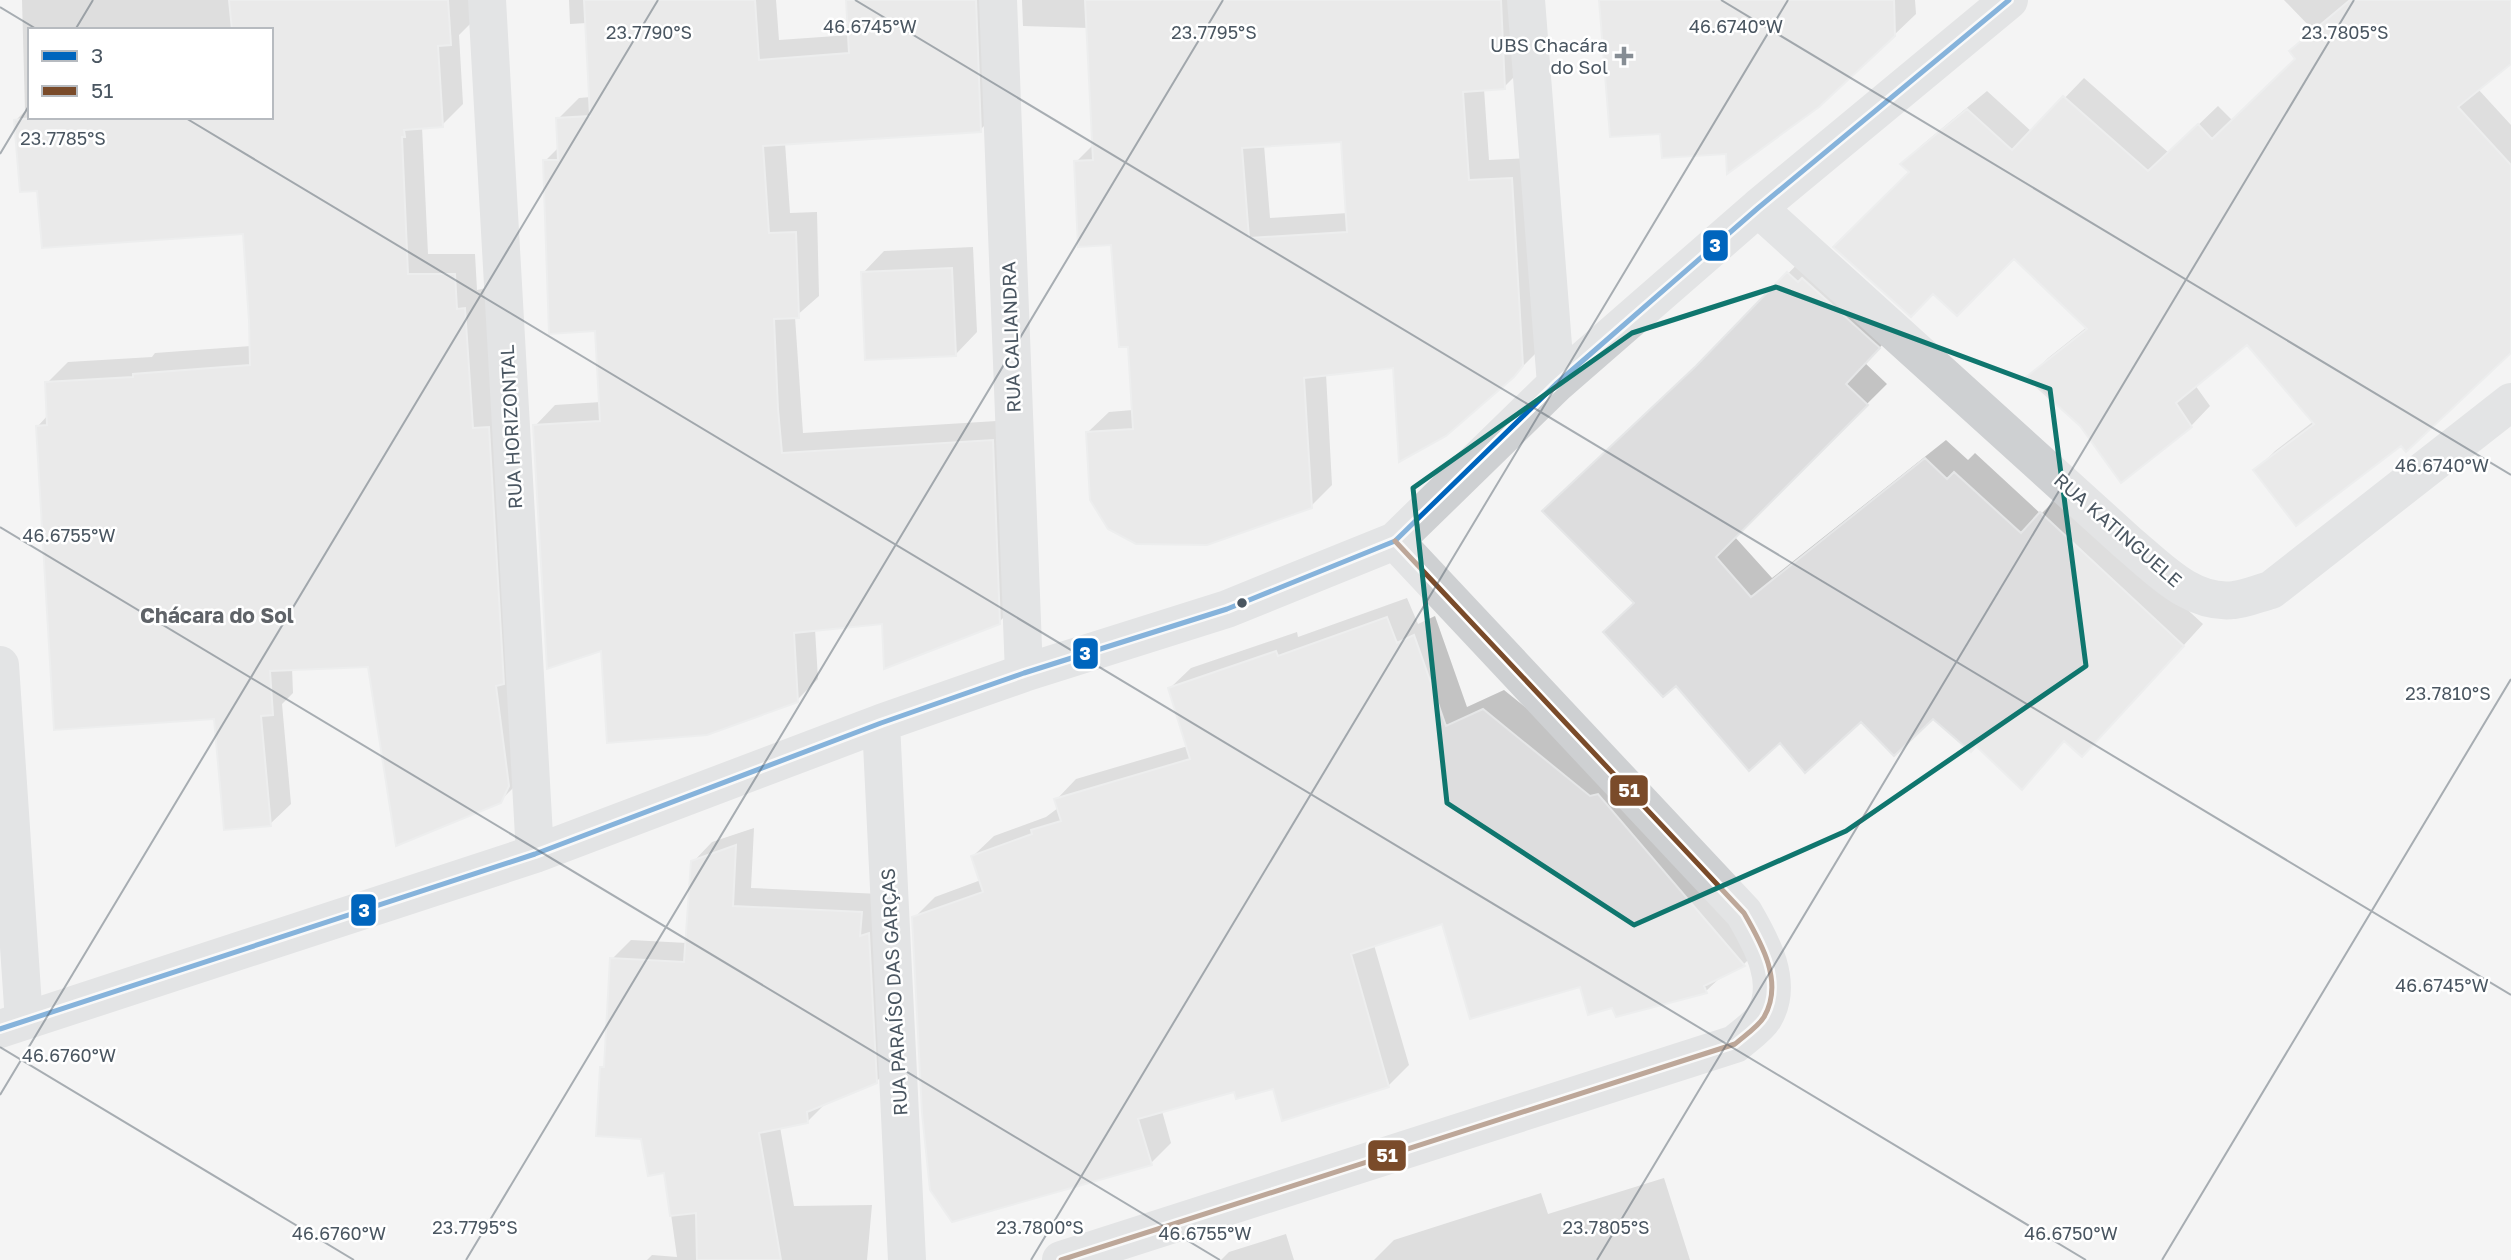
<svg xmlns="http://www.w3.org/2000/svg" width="2511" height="1260" viewBox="0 0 2511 1260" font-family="'Golos Text',sans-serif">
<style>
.shadow{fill:#0003;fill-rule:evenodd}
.building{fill:#ddddde;stroke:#e5e6e7;stroke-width:2;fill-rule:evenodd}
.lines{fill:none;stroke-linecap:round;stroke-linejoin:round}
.minor{stroke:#ced0d2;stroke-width:38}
.bus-1-casing{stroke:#fff;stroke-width:10}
.bus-2-casing{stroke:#fff;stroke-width:10}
.bus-1{stroke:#0065bd;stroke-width:5}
.bus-2{stroke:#7a4b2a;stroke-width:5}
.marked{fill:none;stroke:#0f766e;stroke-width:5;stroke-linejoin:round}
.ticks{fill:none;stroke:#4a5661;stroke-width:2;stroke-opacity:0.45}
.poi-dot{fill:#868d94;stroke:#fff;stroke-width:2.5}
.bus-dot{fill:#4a5661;stroke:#fff;stroke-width:2.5}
.labels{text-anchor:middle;stroke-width:5;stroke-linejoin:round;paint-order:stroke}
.poi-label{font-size:19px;fill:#4a5661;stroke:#fff;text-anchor:end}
.street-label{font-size:19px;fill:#4a5661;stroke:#fff}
.neighbourhood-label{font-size:21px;font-weight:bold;fill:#5f6368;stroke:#fff}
.ticks-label{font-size:18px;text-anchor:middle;fill:#4a5661;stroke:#fff;stroke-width:5;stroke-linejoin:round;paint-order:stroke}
.line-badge{stroke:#fff;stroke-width:2.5}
.badge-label{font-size:19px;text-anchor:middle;font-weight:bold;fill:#fff}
</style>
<rect width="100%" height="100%" fill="#f4f4f4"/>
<path class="shadow" d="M22,0H470L471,23L459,35L463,104L442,125L422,127L428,254H475L477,290L486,288L521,780L500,801L369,665L292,668L293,693L282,704L291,804L270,824L216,717L38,426L48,415L47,383L68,362L152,357L155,353L251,346L245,233L15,121L25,111ZM30,30H271V117H30Z
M569,0H776L779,40L850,35L848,0H997L1001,109L980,130L785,143L790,213L817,212L819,296L795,317L803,433L1013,420L1020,601L999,622H883L815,629L818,679L797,700L603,649L535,426L555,405L601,402L597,330L545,161L559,147L558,119L579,98L591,97L587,23L570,24Z
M1022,0H1522L1525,66L1504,87L1484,89L1489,160L1532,158L1535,354L1513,376L1395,366L1326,374L1332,485L1311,506L1088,432L1109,412L1133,410L1130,345L1113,244L1076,162L1094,144L1089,28L1023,26ZM1343,140L1348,213L1270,218L1264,145Z
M1600,0H1915L1916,14L1894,35L1727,152L1662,133Z
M2284,0H2511V62L2478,89L2511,125V331L2401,443L2256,470L2275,451L2314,421L2247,343L2195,385L2210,406L2191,426L2081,424L2029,377L2048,358L2087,327L2014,257L1903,164L1922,145L1987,91L2032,132L2084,78L2169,153L2218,106L2233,121L2297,59L2291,51L2313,30Z
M973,247L977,332L956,354L863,273L884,251Z
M1808,253L1899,327L1865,363L1887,384L1734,536L1772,578L1946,440L1968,460L1975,453L2041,514L2061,494L2203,624L2102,735L2065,740L2022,787L1977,744L1933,717L1861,720L1780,740L1636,603L1711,353Z
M1407,598L1418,624L1435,616L1467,707L1504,690L1611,776L1764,944L1744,964L1724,974L1706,991L1617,1015L1614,1006L1581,985L1443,921L1374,945L1409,1065L1389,1085L1283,1119L1274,1087L1236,1090L1162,1111L1171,1143L1151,1163L914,918L935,897L981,880L973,856L994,836L1046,817L1058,808L1056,800L1076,779L1188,746L1170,688L1191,668L1297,632L1298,637Z
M754,828L751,888L880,894L895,1062L876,1082L827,1102L808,1121L780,1127L794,1206L872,1205L867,1260H647L652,1255L677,1257L665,1171L642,1137L602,1067L606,1064L612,959L631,940L687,943L693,862L712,842Z
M1664,1178L1690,1260H1374L1394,1240L1541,1193L1548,1214Z
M1286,1234L1294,1260H1221L1229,1252Z"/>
<path class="building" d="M229,0H448L451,45L438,46L443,127L404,130L405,137H402L408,274H455L457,309L465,308L473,428L489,427L504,684L496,686L509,786L501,803L396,846L368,667L270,671L273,715L261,716L271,826L224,830L214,719L54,730L36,426L47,425L45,382L133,377V374L250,365L249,321L243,234L42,248L37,191L20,192L14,120L42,117H271V30H232Z
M584,0H755L759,60L849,53L846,0H976L981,132L763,146L769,233L796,232L799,318L774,319L778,409L782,453L993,440L1000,624L884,669L882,624L794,633L798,702L707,735L607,743L601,651L547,669L533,425L600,421L595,331L549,334L543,160H558L556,118L590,116Z
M1085,0H1501L1505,89L1463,92L1469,180L1512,178L1523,366L1514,377L1446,436L1399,462L1393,368L1304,378L1312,508L1207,545L1136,544L1108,529L1090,500L1086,432L1133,429L1128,347H1119L1111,245L1078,247L1074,161L1093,160ZM1341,142L1347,232L1249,238L1242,148Z
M1599,0H1894L1895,36L1819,107L1727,174L1726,154L1662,158L1660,134L1610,137Z
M2350,0H2511V64L2458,107L2511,165V353L2406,452L2401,446L2296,526L2253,470L2314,424L2247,345L2176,403L2192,427L2121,483L2080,426L2026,377L2087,329L2014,259L1957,316L1933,294L1911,317L1833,247L1909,172L1900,164L1967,109L2012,150L2063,96L2148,171L2198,124L2212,139L2295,59L2289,51Z
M952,268L956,356L865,360L861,272Z
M1787,272L1798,282L1802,278L1880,348L1846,384L1868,405L1716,557L1751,597L1925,458L1947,479L1954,472L2021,533L2040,512L2184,646L2082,757L2064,741L2022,790L1976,746L1971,752L1933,719L1894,756L1861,722L1805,773L1780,743L1749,771L1676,686L1663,697L1603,632L1634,603L1542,511L1696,366Z
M1387,617L1397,643L1414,635L1446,726L1483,709L1590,796L1598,794L1745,966L1704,986L1707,993L1616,1017L1612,1008L1588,1015L1580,987L1470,1019L1442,924L1351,954L1389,1087L1282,1121L1273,1089L1236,1099L1234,1092L1138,1119L1152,1165L952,1222L930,1190L922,1113L912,917L983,892L971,856L1032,834L1031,830L1061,821L1054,799L1190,759L1168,688L1276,651L1278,656Z
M736,845L733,906L862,912L860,936L869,933L877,1083L807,1112L808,1123L759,1133L781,1260H697L696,1213L670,1216L664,1173L648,1176L641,1139L596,1136L600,1067H604L610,958L684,962L691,861Z"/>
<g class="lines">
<path class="minor" d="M487,0L535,854
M998,0L1024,673
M1526,0L1556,384
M1758,208L2128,543C2158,568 2191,605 2234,600C2246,599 2259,593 2271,590L2511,402
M0,665L24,1021
M881,723L907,1260
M0,1029L535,854L881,723L1024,673L1227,609L1395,541L1556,384L1758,208L2009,0
M1061,1260L1735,1044C1744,1036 1758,1027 1764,1017C1784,983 1762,944 1744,913L1395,541"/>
<g class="bus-1-casing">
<path id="bus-1" d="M0,1029L535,854L881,723L1024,673L1227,609L1395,541L1556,384L1758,208L2009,0"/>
</g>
<g class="bus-2-casing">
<path id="bus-2" d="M1061,1260L1735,1044C1744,1036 1758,1027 1764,1017C1784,983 1762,944 1744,913L1395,541"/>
</g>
<use href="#bus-1" class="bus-1"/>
<use href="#bus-2" class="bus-2"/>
</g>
<path d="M0 0H2511V1260H0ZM1776,287L2050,389L2086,666L1846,831L1634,925L1447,803L1413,488L1632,333Z" fill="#f4f4f4" fill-opacity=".55" fill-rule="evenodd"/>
<path class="marked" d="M1776,287L2050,389L2086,666L1846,831L1634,925L1447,803L1413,488L1632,333Z"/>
<path class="ticks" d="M855,0L2511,995M1721,0L2511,475M0,7L38,30M75,30L93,0M184,117L2086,1260M0,154L30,104M0,527L1220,1260M0,1047L354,1260M0,1095L658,0M466,1260L1223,0M1031,1260L1788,0M1597,1260L2354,0M2162,1260L2511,679"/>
<path class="poi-dot" d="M1620.5 45.5h7v7h7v7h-7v7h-7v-7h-7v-7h7z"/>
<circle class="bus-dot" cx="1242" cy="603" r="6"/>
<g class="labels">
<g class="poi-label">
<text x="1608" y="52">UBS Chacára<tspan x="1608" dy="22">do Sol</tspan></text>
</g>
<g class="street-label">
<text transform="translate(1011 337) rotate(-92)" y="7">RUA CALIANDRA</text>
<text transform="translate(511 427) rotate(-93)" y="7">RUA HORIZONTAL</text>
<text transform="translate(2118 530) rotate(41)" y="7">RUA KATINGUELE</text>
<text transform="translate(894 992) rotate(-93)" y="7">RUA PARAÍSO DAS GARÇAS</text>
</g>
<g class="neighbourhood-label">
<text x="217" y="623">Chácara do Sol</text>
</g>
</g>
<g class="ticks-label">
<text x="870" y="33">46.6745°W</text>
<text x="1736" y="33">46.6740°W</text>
<text x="649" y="39">23.7790°S</text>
<text x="1214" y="39">23.7795°S</text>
<text x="2345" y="39">23.7805°S</text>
<text x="63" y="145">23.7785°S</text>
<text x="2442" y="472">46.6740°W</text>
<text x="69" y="542">46.6755°W</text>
<text x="2448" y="700">23.7810°S</text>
<text x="2442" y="992">46.6745°W</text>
<text x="69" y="1062">46.6760°W</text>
<text x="475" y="1234">23.7795°S</text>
<text x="1040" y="1234">23.7800°S</text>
<text x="1606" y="1234">23.7805°S</text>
<text x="339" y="1240">46.6760°W</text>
<text x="1205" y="1240">46.6755°W</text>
<text x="2071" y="1240">46.6750°W</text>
</g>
<g class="line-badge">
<rect x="1702" y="229" width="27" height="33" rx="7" fill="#0065bd"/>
<rect x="1072" y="637" width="27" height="33" rx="7" fill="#0065bd"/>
<rect x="1609" y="774" width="40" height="33" rx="7" fill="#7a4b2a"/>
<rect x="350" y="893" width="27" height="34" rx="7" fill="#0065bd"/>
<rect x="1367" y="1139" width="40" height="33" rx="7" fill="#7a4b2a"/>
</g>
<g class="badge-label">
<text x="1715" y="252">3</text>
<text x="1085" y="660">3</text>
<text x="1629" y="797">51</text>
<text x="364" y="917">3</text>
<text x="1387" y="1162">51</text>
</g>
<rect x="28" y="28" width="245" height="91" fill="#ffffff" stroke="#b7bbc0" stroke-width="2"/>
<rect x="42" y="51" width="35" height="10" fill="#0065bd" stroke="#b7bbc0" stroke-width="2"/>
<text x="91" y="63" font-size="21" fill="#4a5661">3</text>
<rect x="42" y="86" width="35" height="10" fill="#7a4b2a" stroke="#b7bbc0" stroke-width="2"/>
<text x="91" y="98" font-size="21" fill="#4a5661">51</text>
</svg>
